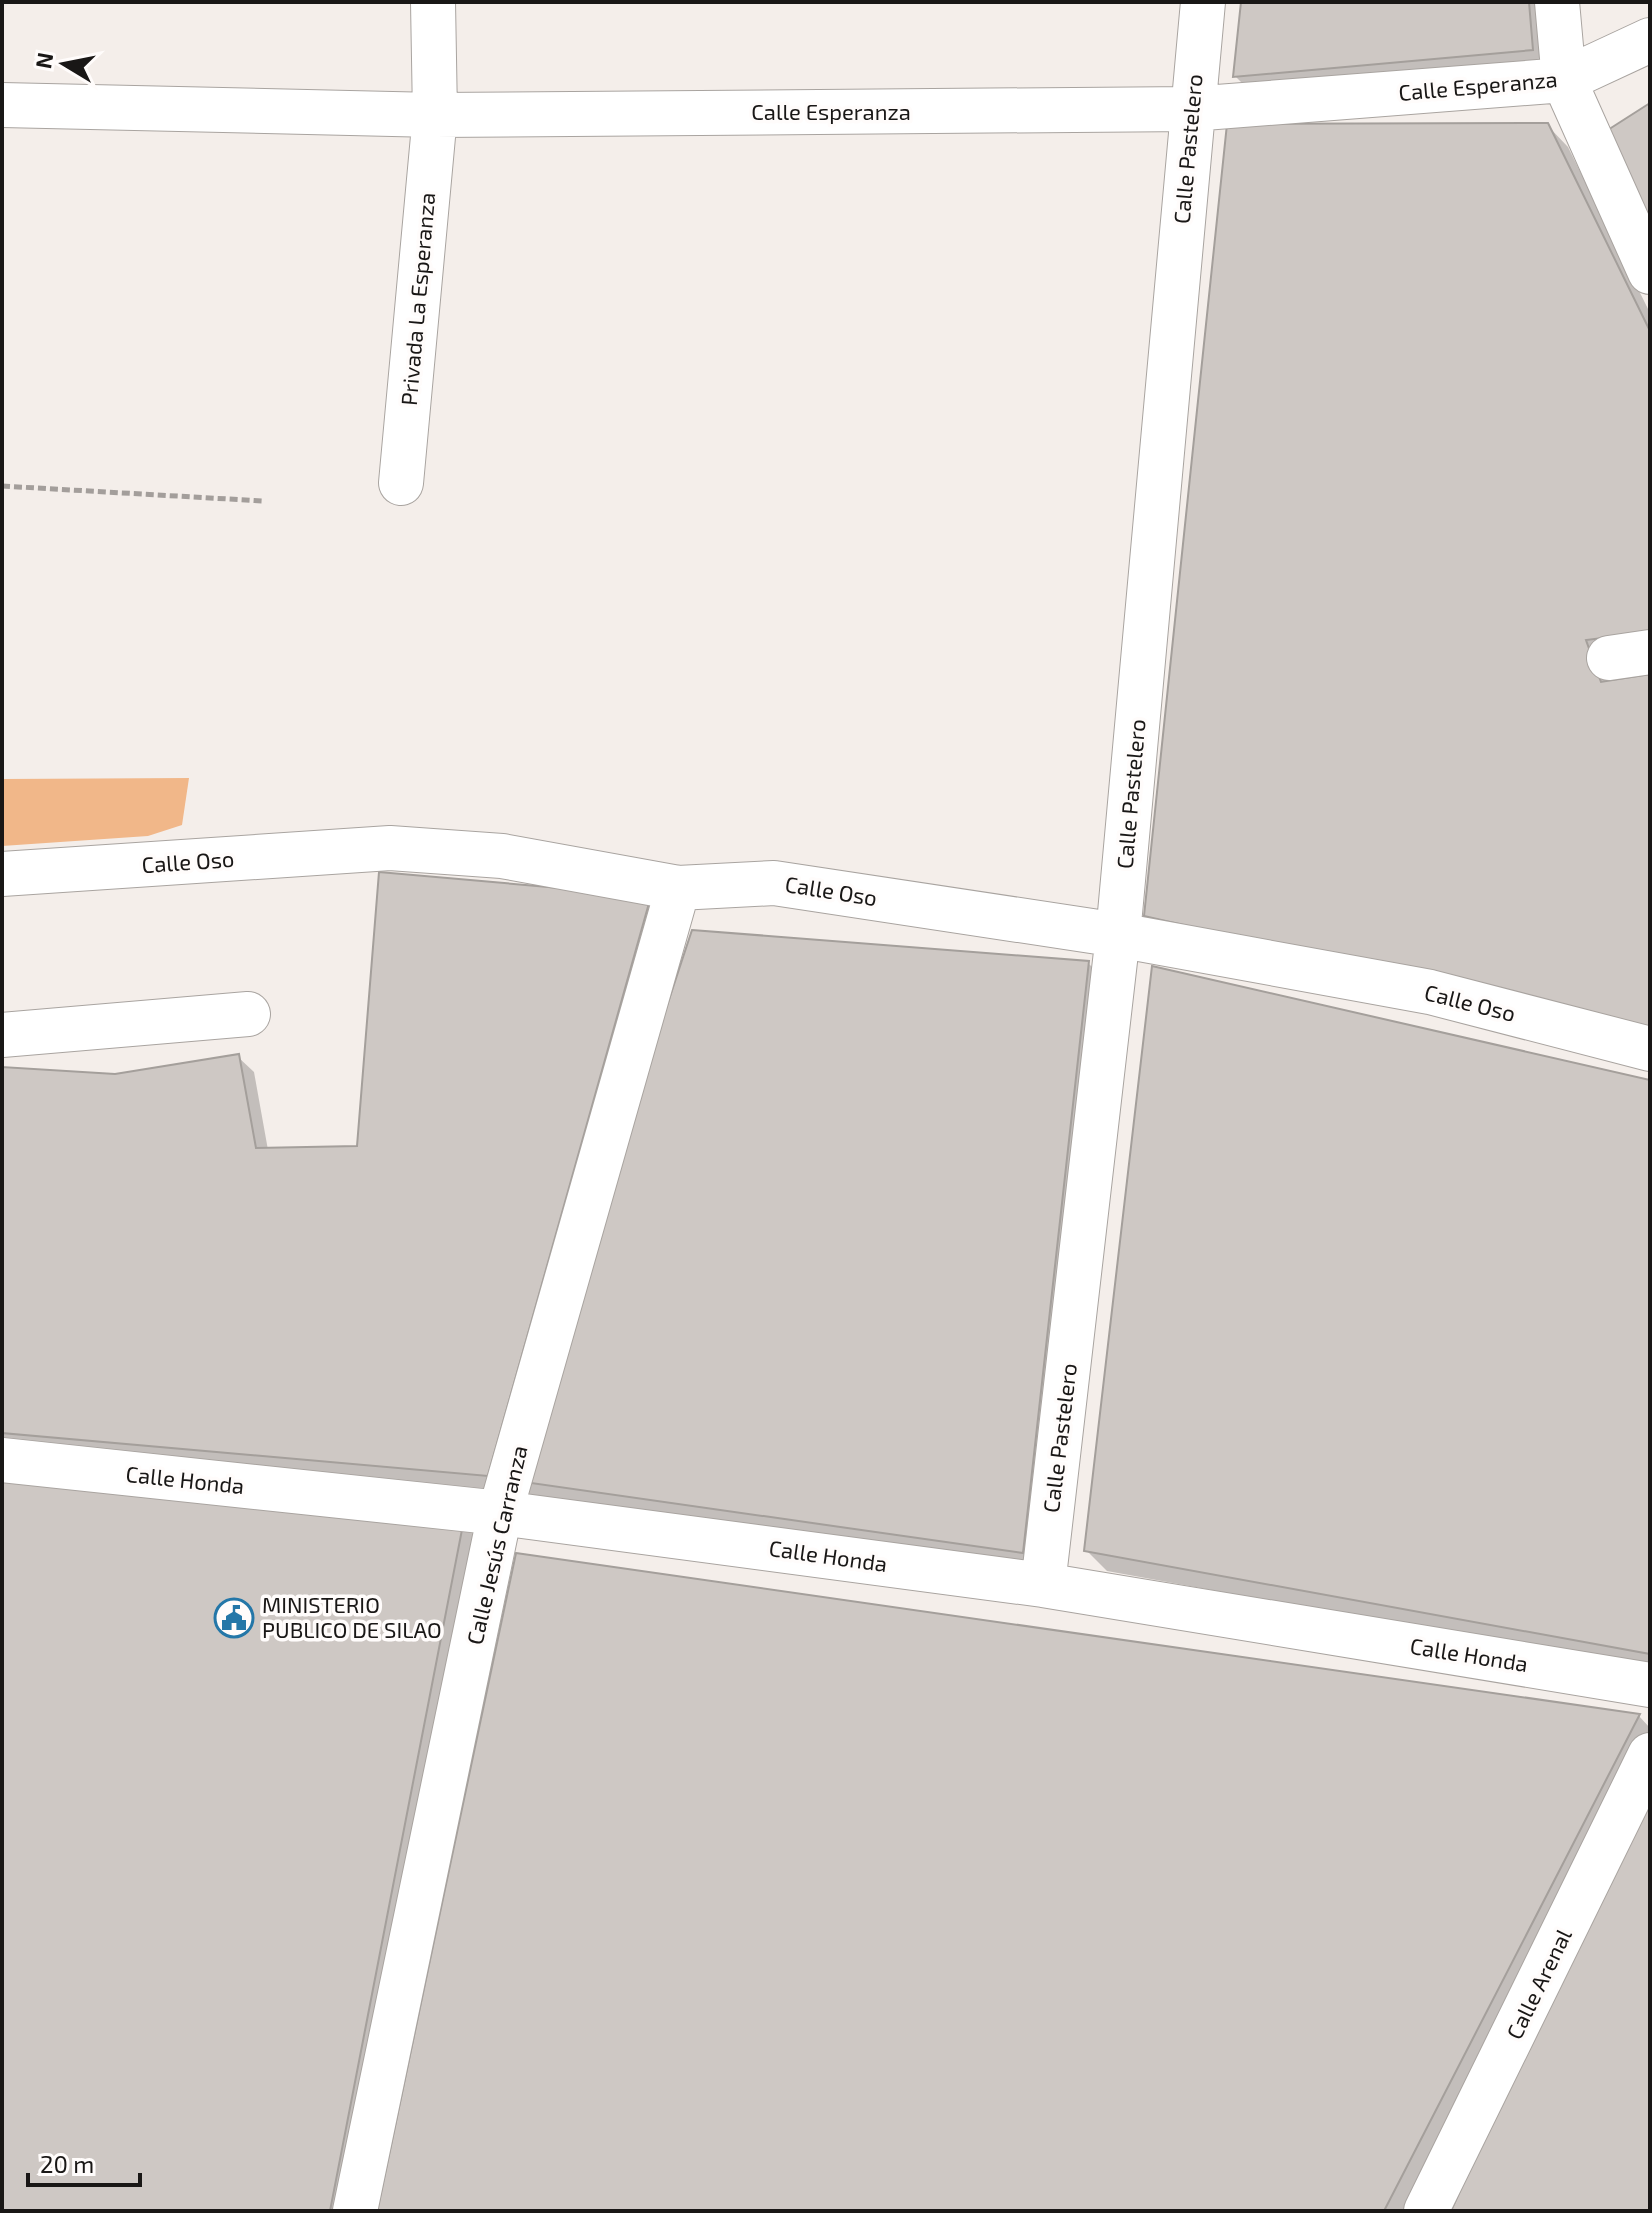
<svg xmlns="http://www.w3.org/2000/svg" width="1652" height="2213" viewBox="0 0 1652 2213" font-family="'Exo 2',sans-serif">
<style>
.green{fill:#f1b789}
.shadow{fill:#0003}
.building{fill:#cec8c4;stroke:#a49f9b;stroke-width:2}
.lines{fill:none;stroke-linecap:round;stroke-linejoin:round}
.minor-casing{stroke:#a9a4a0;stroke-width:46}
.path{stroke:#a39e9b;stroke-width:5;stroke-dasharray:8 4;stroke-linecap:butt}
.minor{stroke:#fff;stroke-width:44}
.labels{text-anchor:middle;stroke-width:7;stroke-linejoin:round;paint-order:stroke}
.street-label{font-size:22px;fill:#191716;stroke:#fffcfb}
.poi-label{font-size:22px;fill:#191716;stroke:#fffcfb;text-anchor:start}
</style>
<rect width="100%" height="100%" fill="#f4eeea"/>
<path class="green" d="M189,778L182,825L148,836L2,846V779Z"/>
<path class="shadow" d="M1243,2H1547L1553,70L1256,97L1235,76Z
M1547,125L1568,147L1650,313V655L1606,661L1613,682L1650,676L1167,937L1146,916Z
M650,897L666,913L504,1491L2,1445V1069L115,1076L238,1057L254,1072L268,1150L358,1148Z
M1088,963L1109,984L1043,1573L533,1500L512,1480Z
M1650,1082V1670L1107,1571L1086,1550Z
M2,1462L481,1527L349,2211H2Z
M1639,1716L1650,1728V1755L1416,2211H379Z"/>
<path class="building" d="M1241,2H1529L1533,50L1233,77Z
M1650,103V250L1589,142Z
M1548,123L1650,331V632L1586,640L1601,682L1650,674V1032L1144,916L1227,124Z
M379,872L651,896L488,1476L2,1433V1067L115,1074L239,1054L256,1148L357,1146Z
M692,930L1089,961L1023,1553L510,1480Z
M1152,966L1650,1080V1654L1084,1551Z
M2,1460L466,1509L330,2211H2Z
M516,1553L1640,1714L1384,2211H377Z
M1650,1759V2211H1451Z"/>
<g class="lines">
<g class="minor-casing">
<path id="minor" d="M1557,2L1564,80L1650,272
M2,105L435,115L1191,109L1564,80L1650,40
M401,483L435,115L433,2
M1609,658L1650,652
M2,874L390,848L502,856L678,888L774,883L1118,935L1430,992L1650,1049
M2,1035L248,1014
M2,1460L500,1513L1043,1585L1650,1685
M1043,1585L1118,935L1203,2
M355,2211L500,1513L678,888
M1426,2211L1650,1755"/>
</g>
<path class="path" d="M2,486L263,501"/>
<use href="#minor" class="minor"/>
</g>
<defs>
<g id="civic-ring" transform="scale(2)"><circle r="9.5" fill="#fffcfb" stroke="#2477a8" stroke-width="1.5"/><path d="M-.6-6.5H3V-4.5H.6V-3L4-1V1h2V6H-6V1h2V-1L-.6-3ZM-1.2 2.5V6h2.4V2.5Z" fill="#2477a8"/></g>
</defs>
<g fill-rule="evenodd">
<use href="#civic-ring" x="234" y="1618"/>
</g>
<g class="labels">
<g class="street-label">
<text transform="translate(1478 86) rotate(-5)" y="8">Calle Esperanza</text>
<text x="831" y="120">Calle Esperanza</text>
<text transform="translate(1188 149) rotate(-85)" y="8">Calle Pastelero</text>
<text transform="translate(418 299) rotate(-85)" y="8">Privada La Esperanza</text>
<text transform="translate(1131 794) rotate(-85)" y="8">Calle Pastelero</text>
<text transform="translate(188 862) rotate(-4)" y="8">Calle Oso</text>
<text transform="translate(831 891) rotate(9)" y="8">Calle Oso</text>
<text transform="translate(1470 1003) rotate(14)" y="8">Calle Oso</text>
<text transform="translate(1060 1438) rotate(-83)" y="8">Calle Pastelero</text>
<text transform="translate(185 1480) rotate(6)" y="8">Calle Honda</text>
<text transform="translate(497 1545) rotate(-77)" y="8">Calle Jesús Carranza</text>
<text transform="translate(828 1556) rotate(8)" y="8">Calle Honda</text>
<text transform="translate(1469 1655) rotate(9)" y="8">Calle Honda</text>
<text transform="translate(1539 1984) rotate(-64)" y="8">Calle Arenal</text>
</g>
<g class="poi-label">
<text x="262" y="1613">MINISTERIO<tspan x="262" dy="25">PUBLICO DE SILAO</tspan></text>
</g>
</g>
<rect width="1652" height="2213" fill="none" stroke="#191716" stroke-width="8"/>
<g transform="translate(64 64) rotate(280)" stroke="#fffcfb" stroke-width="6" paint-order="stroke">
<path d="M0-6L14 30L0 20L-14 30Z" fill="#191716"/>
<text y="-12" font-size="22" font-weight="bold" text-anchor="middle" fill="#191716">N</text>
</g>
<path d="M28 2173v12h112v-12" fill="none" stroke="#191716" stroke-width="4"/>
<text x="40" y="2173" font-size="24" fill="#191716" stroke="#fffcfb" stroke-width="6" paint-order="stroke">20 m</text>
</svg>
